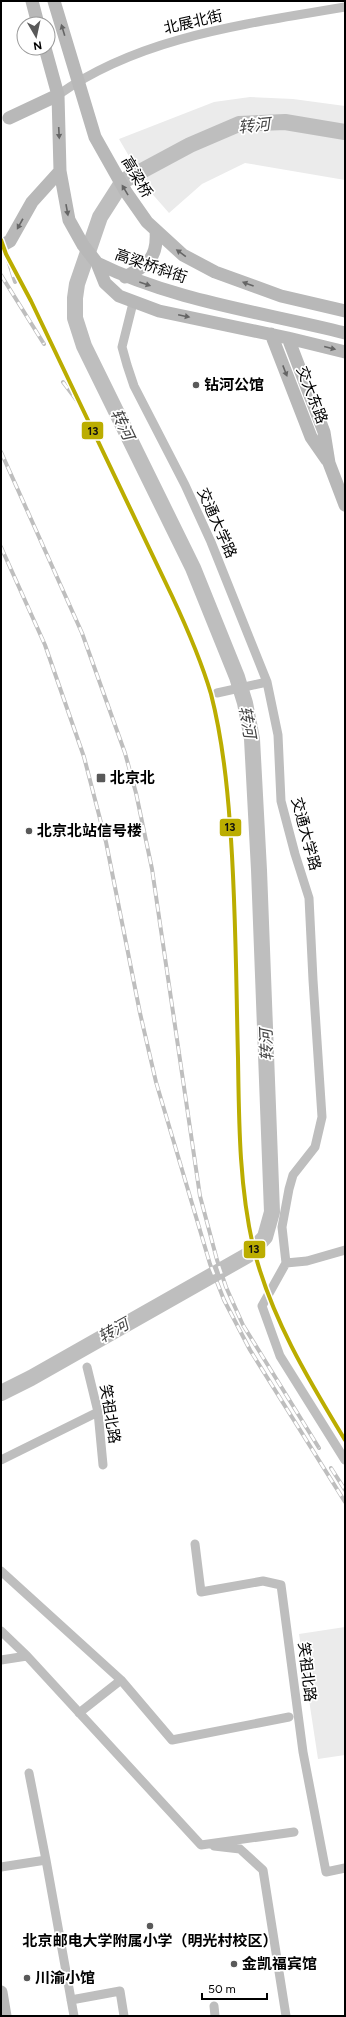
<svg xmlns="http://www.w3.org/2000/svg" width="346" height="2017" viewBox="0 0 346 2017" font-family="Figtree,'Noto Sans SC',sans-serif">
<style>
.green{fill:#ebebeb}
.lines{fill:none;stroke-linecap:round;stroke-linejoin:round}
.river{stroke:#bebebe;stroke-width:16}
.street{stroke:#bebebe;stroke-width:9}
.secondary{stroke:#b8b8b8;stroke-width:13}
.rail-casing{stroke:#bebebe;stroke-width:4}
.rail{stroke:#fff;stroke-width:2.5;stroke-dasharray:8;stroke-linecap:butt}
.metro-1-casing{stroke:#fff;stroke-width:7}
.metro-1{stroke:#bbad00;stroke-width:4}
.oneway{fill:#656565}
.poi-dot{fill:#595959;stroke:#fff;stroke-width:1.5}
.labels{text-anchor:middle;stroke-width:3.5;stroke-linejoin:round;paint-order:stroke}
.street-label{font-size:15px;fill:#000;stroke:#fff}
.poi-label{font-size:15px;font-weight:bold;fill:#000;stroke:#fff;text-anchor:start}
.water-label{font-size:16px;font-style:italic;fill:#434343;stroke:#fff}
.line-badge{stroke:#fff;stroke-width:1.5}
.pale-badge-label{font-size:11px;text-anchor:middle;font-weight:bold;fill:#111}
</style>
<rect width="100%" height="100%" fill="#fff"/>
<path class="green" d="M250,97L293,99L345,106V180L245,163L202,184L169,213L148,189L119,139L214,102Z
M345,1627V1755L318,1759L299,1634Z"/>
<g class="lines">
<path class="river" d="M1,1393L31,1378L248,1255L265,1237L272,1212L259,870L252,739L245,703L237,677L193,568L84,346L75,318V298L77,284L100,217L123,181L190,145L239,124L285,122L345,132"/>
<path class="street" d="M58,95C141,36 247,24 345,7
M133,303L122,347L127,365L134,386L185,485L211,542L267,682L278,735L281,801L295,854L309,898L313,980L322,1117L315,1147L293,1175L289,1189L282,1227L286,1263L307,1261L345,1250
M217,693L267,682
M286,1263L262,1306L280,1356L345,1460
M87,1367L98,1412L103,1465
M1,1460L98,1412
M195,1544L201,1592L263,1581L281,1585L303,1752L326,1872L345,1868
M1,1571L121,1680
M1,1631L27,1656
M1,1660L27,1656L201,1845L294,1832
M79,1713L121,1680L172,1740L289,1717
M29,1773L46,1860
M214,1846L240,1849L263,1870L286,2016
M1,1867L46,1860L74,2016
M71,2000L120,1991L124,2016
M214,2006L215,2016"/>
<path class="secondary" d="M32,1L38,24
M54,1L95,137L126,192L147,222L183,255L215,272L281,296L345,311
M45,48L58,95L60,171L69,220L83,245L97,263L105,283L119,296L159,311L288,338L345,352
M9,118L58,95
M1,246L10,241L32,202L60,171
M97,263C174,301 262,312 345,333
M125,277C147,265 158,259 156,231
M271,334L311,437L327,460
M288,338L324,432L329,463L345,505
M1,1992L5,2016"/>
<g class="rail-casing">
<path id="rail" d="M6,254L15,282
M1,275L44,344
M63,382L81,406
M1,452L82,633L125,753L136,793L152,869L200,1196L217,1260L226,1287L243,1325L319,1448
M1,547L45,645L84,757L106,842L140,1013L156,1082L210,1264L224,1300L250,1350L345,1502
M331,1468L345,1490"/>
</g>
<use href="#rail" class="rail"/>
<g class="metro-1-casing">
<path id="metro-1" d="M1,240L6,254L31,301L172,596C187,628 201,660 211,694C222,737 227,781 230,825C236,902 236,980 238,1058C239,1121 239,1184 253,1246C270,1316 308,1379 345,1440"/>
</g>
<use href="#metro-1" class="metro-1"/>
</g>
<defs><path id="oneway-solid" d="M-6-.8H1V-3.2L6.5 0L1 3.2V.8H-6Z"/></defs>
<g class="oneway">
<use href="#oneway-solid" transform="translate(63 30) rotate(-107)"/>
<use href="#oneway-solid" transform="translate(59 133) rotate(87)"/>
<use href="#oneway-solid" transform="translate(125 190) rotate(-121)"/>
<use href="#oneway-solid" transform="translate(67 210) rotate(80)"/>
<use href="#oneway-solid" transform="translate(20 224) rotate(119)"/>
<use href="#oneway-solid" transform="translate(181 253) rotate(-144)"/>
<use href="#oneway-solid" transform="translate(145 284) rotate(19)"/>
<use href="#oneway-solid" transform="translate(248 284) rotate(-160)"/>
<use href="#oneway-solid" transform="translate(184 316) rotate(12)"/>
<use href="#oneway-solid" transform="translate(330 348) rotate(14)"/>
<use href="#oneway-solid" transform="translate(285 371) rotate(69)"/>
</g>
<g class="poi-dot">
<circle cx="196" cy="385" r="4"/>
<rect x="96" y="773" width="10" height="10" rx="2"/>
<circle cx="29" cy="831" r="4"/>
<circle cx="150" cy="1926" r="4"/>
<circle cx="234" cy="1964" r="4"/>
<circle cx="27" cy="1978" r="4"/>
</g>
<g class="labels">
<g class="street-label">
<text transform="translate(193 22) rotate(-13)" y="5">北展北街</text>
<text transform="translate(137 177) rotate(59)" y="5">高梁桥</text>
<text transform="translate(151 266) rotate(19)" y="5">高梁桥斜街</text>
<text transform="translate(312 395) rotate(69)" y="5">交大东路</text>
<text transform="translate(217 523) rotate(66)" y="5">交通大学路</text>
<text transform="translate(306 834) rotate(75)" y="5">交通大学路</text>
<text transform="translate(110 1414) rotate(81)" y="5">笑祖北路</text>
<text transform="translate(307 1672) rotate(83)" y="5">笑祖北路</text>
</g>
<g class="poi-label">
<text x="204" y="390">钻河公馆</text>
<text x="110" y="783">北京北</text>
<text x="37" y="836">北京北站信号楼</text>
<text x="150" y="1946" text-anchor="middle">北京邮电大学附属小学（明光村校区）</text>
<text x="242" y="1969">金凯福宾馆</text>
<text x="35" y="1983">川渝小馆</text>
</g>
<g class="water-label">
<text transform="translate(254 125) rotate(-6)" y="6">转河</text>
<text transform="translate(123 424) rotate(64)" y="6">转河</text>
<text transform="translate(248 722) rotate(80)" y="6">转河</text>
<text transform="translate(266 1045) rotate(-92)" y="6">转河</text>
<text transform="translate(113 1330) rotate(-29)" y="6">转河</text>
</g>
</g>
<g class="line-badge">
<rect x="81" y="421" width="23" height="19" rx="4" fill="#bbad00"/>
<rect x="219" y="818" width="23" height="19" rx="4" fill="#bbad00"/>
<rect x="243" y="1240" width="23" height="19" rx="4" fill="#bbad00"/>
</g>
<g class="pale-badge-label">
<text x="93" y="435">13</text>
<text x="230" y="831">13</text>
<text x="254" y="1253">13</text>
</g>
<rect width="346" height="2017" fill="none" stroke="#000000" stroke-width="4"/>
<g transform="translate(36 36) rotate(171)"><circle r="19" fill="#ffffff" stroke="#999999"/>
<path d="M0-3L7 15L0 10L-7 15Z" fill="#595959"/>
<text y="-6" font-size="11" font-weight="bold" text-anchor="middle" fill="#000000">N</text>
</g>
<path d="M202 1993v6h65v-6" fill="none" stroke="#000000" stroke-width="2"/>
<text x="208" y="1993" font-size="12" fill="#000000" stroke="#ffffff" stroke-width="3" paint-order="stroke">50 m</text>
</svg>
